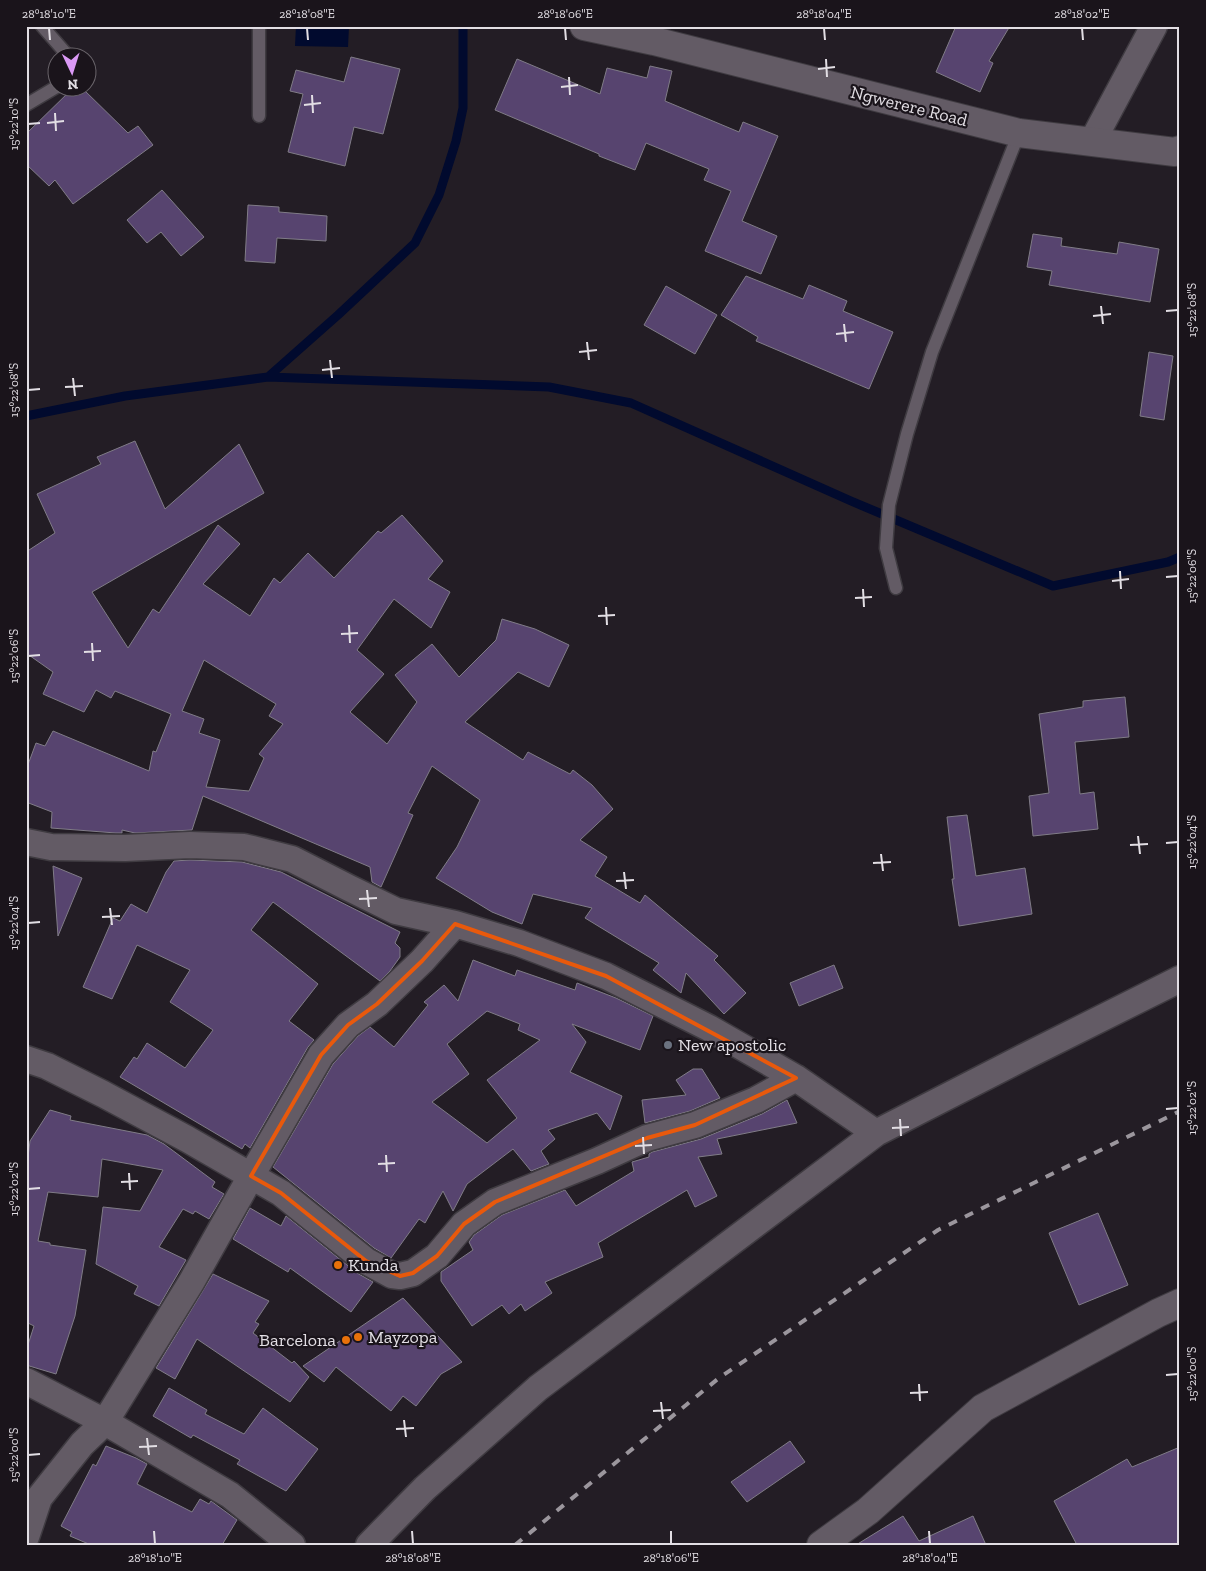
<svg xmlns="http://www.w3.org/2000/svg" width="1206" height="1571" viewBox="0 0 1206 1571" font-family="'Zilla Slab',serif">
<style>
.water{fill:#010a2e}
.lines{fill:none;stroke-linecap:round;stroke-linejoin:round}
.stream{stroke:#010a2e;stroke-width:9}
.building{fill:#57446f;stroke:#807c87;fill-rule:evenodd}
.lane-casing{stroke:#3f3b41;stroke-width:15}
.street-casing{stroke:#3f3b41;stroke-width:29}
.secondary-casing{stroke:#3f3b41;stroke-width:30}
.lane{stroke:#635b65;stroke-width:12}
.street{stroke:#635b65;stroke-width:26}
.secondary{stroke:#635b65;stroke-width:28}
.rail{stroke:#9b969d;stroke-width:4;stroke-dasharray:9 9;stroke-linecap:butt}
.marked{fill:none;stroke:#e8590c;stroke-width:4;stroke-linejoin:round}
.ticks{fill:none;stroke:#e2dee4;stroke-width:2}
.worship-dot{fill:#6b7280;stroke:#1a141b;stroke-width:2}
.food-dot{fill:#e8710a;stroke:#1a141b;stroke-width:2}
.labels{text-anchor:middle;stroke-width:4.5;stroke-linejoin:round;paint-order:stroke}
.street-label{font-size:18px;fill:#e2dee4;stroke:#1a141b}
.poi-label{font-size:18px;fill:#e2dee4;stroke:#1a141b;text-anchor:start}
.neatline{fill:none;stroke:#e2dee4;stroke-width:2}
.ticks-label{font-size:12px;text-anchor:middle;fill:#e2dee4}
</style>
<rect width="100%" height="100%" fill="#231d25"/>
<path class="water" d="M296,26H349L348,47L295,46Z"/>
<g class="lines">
<path class="stream" d="M268,377L338,315L415,243L439,195L456,141L463,108V26
M26,416L125,396L268,377L549,387L631,403L851,501L1053,586L1168,562L1180,557"/>
</g>
<path class="building" d="M956,26H1010L989,61L993,63L980,92L936,72Z
M351,57L400,69L383,134L354,127L345,166L288,152L303,94L290,91L296,70L344,82Z
M517,59L600,94L607,68L647,78L650,66L672,71L665,101L739,132L743,122L778,136L742,221L777,236L761,274L705,251L731,191L704,180L709,169L646,143L635,170L599,156V154L495,110Z
M73,88H82L128,133L138,126L153,145L73,204L55,180L49,186L26,164V134Z
M162,190L204,237L181,256L161,232L147,243L127,220Z
M248,205L279,207V212L327,216L326,241L277,238L275,263L245,261Z
M1033,234L1062,238L1061,246L1117,254L1119,242L1159,249L1150,302L1049,285L1052,271L1027,267Z
M746,276L803,299L809,285L847,301L843,311L893,332L869,389L756,341L758,337L721,315Z
M666,286L717,315L695,354L644,325Z
M1149,352L1173,356L1164,420L1140,416Z
M135,441L165,509L239,444L264,493L92,592L128,648L153,609L159,613L218,525L240,544L203,584L250,616L274,578L280,583L308,553L334,578L378,531L381,533L402,515L443,561L428,579L450,592L431,628L394,599L357,650L384,674L350,712L387,744L417,702L395,675L432,644L459,677L496,640L502,619L535,629L569,645L549,687L518,672L465,722L523,760L528,752L570,774L573,770L592,785L613,809L580,840L607,857L595,876L640,903L645,895L718,956L714,960L746,993L724,1014L686,973L681,993L653,970L659,963L585,918L592,908L533,894L522,924L492,912L436,878L457,847L480,800L432,766L408,813L413,815L381,887L372,882L370,867L203,796L192,830L135,833L122,830V833H116L51,828L52,812L26,802V770L36,743L45,746L53,731L149,771L153,751L156,752L171,714L115,691L111,698L96,690L84,712L43,694L53,672L26,653V552L55,533L37,494L101,464L97,457ZM204,660L276,704L269,716L283,724L259,754L264,758L249,791L206,787L220,740L199,733L204,719L182,711Z
M1125,697L1129,737L1075,742L1080,794L1094,792L1098,829L1033,836L1029,796L1049,793L1039,714L1083,707V701Z
M967,815L976,876L1025,868L1032,914L959,926L952,879H954L947,817Z
M190,860L242,862L281,872L400,932L395,943L400,948V957L390,971L380,981L273,902L251,930L318,984L289,1021L314,1040L308,1047L250,1148L245,1144L242,1149L120,1077L134,1057L137,1059L147,1043L185,1068L213,1030L170,1002L190,970L137,945L112,999L83,987L113,918L120,921L131,904L147,913L166,872L174,861Z
M53,866L82,878L58,936Z
M473,960L515,976L517,970L575,990L577,983L616,998L653,1016L640,1050L572,1024L586,1042L570,1072L622,1096L610,1130L597,1113L548,1130L555,1139L541,1151L549,1164L531,1171L513,1149L467,1184L453,1211L443,1191L425,1223L419,1219L391,1258L374,1248L273,1167L333,1064L358,1036L370,1027L394,1047L428,1005L424,1002L444,985L458,1001ZM487,1011L520,1024L518,1030L540,1040L487,1080L517,1118L487,1143L432,1102L469,1074L447,1044Z
M834,965L843,988L799,1006L790,983Z
M693,1069H702L720,1098L690,1111L645,1123L642,1100L686,1095L676,1080Z
M787,1100L797,1123L717,1139L722,1154L698,1157L717,1196L695,1207L687,1190L598,1243L603,1257L545,1282L552,1293L525,1311L521,1304L509,1314L502,1305L472,1326L441,1281V1272L473,1250L469,1242L474,1235L502,1215L565,1190L576,1206L634,1171L632,1162L649,1157V1154L652,1152L701,1139L762,1114Z
M50,1110L71,1116L70,1120L147,1135L164,1144L215,1182L212,1187L224,1194L209,1219L195,1211L193,1214L183,1209L159,1247L186,1260L159,1306L134,1294L138,1286L96,1264L103,1207L140,1211L163,1170L102,1159L98,1197L48,1192L38,1241L50,1243V1245L86,1250L75,1316L56,1374L26,1365V1351L34,1326L26,1322V1173L30,1141Z
M250,1208L281,1226L286,1216L357,1273L373,1282L351,1312L290,1268L288,1272L233,1239Z
M1098,1213L1128,1285L1079,1305L1049,1233Z
M213,1274L269,1301L255,1322L259,1324L253,1333L292,1363L294,1361L309,1377L290,1402L197,1339L175,1379L156,1368Z
M403,1298L462,1362L441,1374L416,1406L403,1396L391,1411L336,1367L324,1382L303,1366Z
M169,1388L207,1410L205,1414L244,1434L263,1408L318,1449L286,1491L237,1464L240,1460L193,1435L191,1438L153,1416Z
M790,1441L805,1462L747,1502L731,1482Z
M106,1446L136,1458L147,1464L137,1484L192,1512L200,1499L209,1504L211,1501L237,1520L222,1545H91L70,1536L72,1532L61,1526L93,1464L96,1466Z
M1180,1447V1545H1077L1054,1501L1127,1459L1132,1467Z
M903,1516L919,1541L973,1516L986,1545H856Z"/>
<g class="lines">
<g class="lane-casing">
<path id="lane" d="M42,26L70,58
M259,26V116
M26,105L58,86
M896,588L886,548L889,505L907,434L932,352L1019,133"/>
</g>
<g class="street-casing">
<path id="street" d="M1092,142L1154,26
M26,842L51,847L125,848L190,845L244,847L292,859L349,888L396,911L455,924L519,943L606,976L709,1028L796,1078L876,1133
M26,1059L47,1066L103,1094L187,1139L281,1193L366,1261L392,1275L400,1276L413,1273L437,1256L464,1224L495,1202L597,1161L647,1138L695,1125L756,1100L796,1078
M26,1381L105,1422L230,1495L292,1545
M26,1537L39,1498L82,1444L105,1422L192,1281L251,1176L321,1055L348,1025L377,1004L422,961L455,924
M369,1545L425,1488L538,1388L876,1133L1028,1055L1180,979"/>
</g>
<g class="secondary-casing">
<path id="secondary" d="M584,26L654,41L1019,133L1175,152L1180,150
M821,1545L868,1511L983,1408L1158,1313L1180,1303"/>
</g>
<use href="#lane" class="lane"/>
<use href="#street" class="street"/>
<use href="#secondary" class="secondary"/>
<path class="rail" d="M515,1545L719,1378L938,1230L1180,1111"/>
</g>
<path class="marked" d="M455,924L606,976L796,1078L695,1125L647,1138L495,1202L464,1224L437,1256L413,1273L400,1276L366,1261L281,1193L251,1176L321,1055L348,1025L377,1004L422,961Z"/>
<path class="ticks" d="M49,28L50,40M307,28L308,40M565,28L566,40M824,28L825,40M1082,28L1083,40M826,59L827,77M818,69L835,67M569,77L570,95M561,87L578,85M312,95L313,113M304,105L321,103M55,113L56,131M47,123L64,121M28,124L40,123M1101,306L1103,324M1166,311L1178,310M1093,316L1111,314M844,324L846,342M836,334L854,332M587,342L589,360M579,352L597,350M330,360L332,378M322,370L340,368M73,378L75,396M65,387L83,386M28,390L40,389M1120,571L1121,589M1166,577L1178,576M1112,581L1129,579M863,589L864,607M855,598L872,597M606,607L607,625M598,616L615,615M349,625L350,643M341,634L358,633M92,643L93,661M84,652L101,651M28,656L40,655M1138,836L1140,854M1166,843L1178,842M1130,845L1148,844M881,854L883,871M873,863L891,862M624,872L626,889M616,881L634,880M367,890L369,907M359,899L377,898M110,908L112,925M102,917L120,916M28,923L40,922M1166,1109L1178,1108M900,1119L901,1136M892,1128L909,1127M643,1137L644,1154M635,1146L652,1145M386,1155L387,1172M378,1164L395,1163M129,1173L130,1190M121,1182L138,1181M28,1189L40,1188M1166,1375L1178,1374M919,1384L920,1401M910,1393L928,1392M661,1402L663,1419M653,1411L671,1410M404,1420L406,1437M396,1429L414,1428M147,1438L149,1455M139,1447L157,1446M28,1455L40,1454M154,1531L155,1544M412,1531L413,1544M671,1531V1544M929,1531L930,1544"/>
<circle class="worship-dot" cx="668" cy="1045" r="5"/>
<g class="food-dot">
<circle cx="338" cy="1265" r="5"/>
<circle cx="358" cy="1337" r="5"/>
<circle cx="346" cy="1340" r="5"/>
</g>
<g class="labels">
<g class="street-label">
<text transform="translate(909 106) rotate(14)" y="6">Ngwerere Road</text>
</g>
<g class="poi-label">
<text x="678" y="1051">New apostolic</text>
<text x="348" y="1271">Kunda</text>
<text x="368" y="1343">Mayzopa</text>
<text x="336" y="1346" text-anchor="end">Barcelona</text>
</g>
</g>
<rect width="1206" height="1571" fill="none" stroke="#1a141b" stroke-width="55"/>
<g transform="translate(72 72) rotate(176)"><circle r="24" fill="#1a141b" stroke="#6a656b"/>
<path d="M0-4L9 19L0 12L-9 19Z" fill="#db99f6"/>
<text y="-8" font-size="14" font-weight="bold" text-anchor="middle" fill="#e2dee4">N</text>
</g>
<rect x="28" y="28" width="1150" height="1516" class="neatline"/>
<g class="ticks-label">
<text x="49" y="18">28°18'10"E</text>
<text x="307" y="18">28°18'08"E</text>
<text x="565" y="18">28°18'06"E</text>
<text x="824" y="18">28°18'04"E</text>
<text x="1082" y="18">28°18'02"E</text>
<text transform="translate(14 124) rotate(-90)" y="4">15°22'10"S</text>
<text transform="translate(1192 310) rotate(-90)" y="4">15°22'08"S</text>
<text transform="translate(14 390) rotate(-90)" y="4">15°22'08"S</text>
<text transform="translate(1192 576) rotate(-90)" y="4">15°22'06"S</text>
<text transform="translate(14 656) rotate(-90)" y="4">15°22'06"S</text>
<text transform="translate(1192 842) rotate(-90)" y="4">15°22'04"S</text>
<text transform="translate(14 923) rotate(-90)" y="4">15°22'04"S</text>
<text transform="translate(1192 1108) rotate(-90)" y="4">15°22'02"S</text>
<text transform="translate(14 1189) rotate(-90)" y="4">15°22'02"S</text>
<text transform="translate(1192 1374) rotate(-90)" y="4">15°22'00"S</text>
<text transform="translate(14 1455) rotate(-90)" y="4">15°22'00"S</text>
<text x="155" y="1562">28°18'10"E</text>
<text x="413" y="1562">28°18'08"E</text>
<text x="671" y="1562">28°18'06"E</text>
<text x="930" y="1562">28°18'04"E</text>
</g>
</svg>
